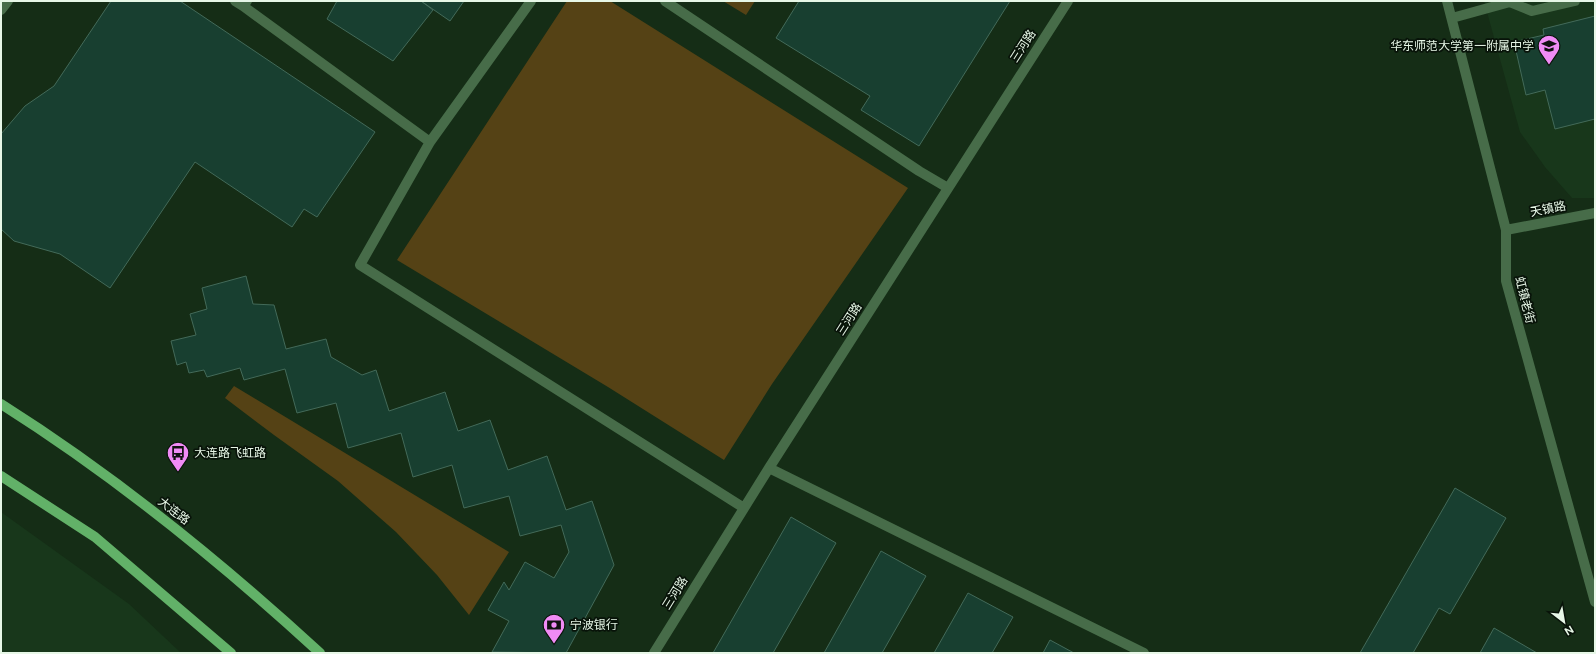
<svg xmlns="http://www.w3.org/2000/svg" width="1596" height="654" viewBox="0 0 1596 654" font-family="Figtree,'Noto Sans SC',sans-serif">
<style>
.built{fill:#18371b}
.green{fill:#554215}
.building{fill:#183f30;stroke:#436a59}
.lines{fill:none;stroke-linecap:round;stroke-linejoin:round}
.minor{stroke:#476c49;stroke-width:10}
.major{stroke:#62b168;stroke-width:10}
.labels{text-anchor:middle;stroke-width:3.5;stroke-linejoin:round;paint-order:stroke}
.street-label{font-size:12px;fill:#e7f7e7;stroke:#081309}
.poi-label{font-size:12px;fill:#e7f7e7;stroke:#081309;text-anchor:start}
</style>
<rect width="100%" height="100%" fill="#152d16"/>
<path class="built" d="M1484,1H1595V198H1572L1545,167L1520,132Z
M1,512L129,604L181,653H1Z"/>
<path class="green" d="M567,1H610L908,188L772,384L724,460L608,387L397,260Z
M723,1H755L746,15Z
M234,386L509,552L469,615L437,575L396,532L338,481L274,435L225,398Z"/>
<path class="building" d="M111,1H180L375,132L317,217L304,209L292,227L195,162L110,288L60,254L14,241L1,229V134L25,106L54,86Z
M337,1H421L433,10L393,61L327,19Z
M421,1H464L450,21Z
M799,1H1010L919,146L861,110L870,96L776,38Z
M1595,16V119L1555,129L1545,90L1526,95L1514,42L1544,35L1543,29Z
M246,276L253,304L274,305L286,349L326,339L331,357L362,375L376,370L389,411L445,392L458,431L490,420L508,470L547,456L566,510L592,501L614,565L566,653L492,652L509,621L488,610L504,582L509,590L525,562L554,578L569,552L561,525L520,536L509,496L464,508L452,465L413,477L401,433L348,448L336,403L297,413L285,369L244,380L240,368L207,377L204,370L189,373L186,362L177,365L171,341L196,335L190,314L207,309L202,288Z
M1455,488L1506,518L1450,614L1439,608L1413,653H1360Z
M791,517L836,543L773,653H713Z
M881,551L926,576L882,653H824Z
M968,593L1013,617L992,653H934Z
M1494,628L1537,653H1480Z
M1050,640L1074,653H1043Z"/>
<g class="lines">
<path class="minor" d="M235,1L243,6L247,1
M531,1L430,142L360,265L744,508
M665,1L919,171L948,188
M1447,1L1506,230V281L1595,602
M243,6L430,142
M1,10L8,1
M1452,18L1510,2L1532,11L1575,1
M1506,230L1595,213
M769,468L1144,653
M654,653L769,468L1068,1"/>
<path class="major" d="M1,404C115,476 221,562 320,653
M1,476L95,537L231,653"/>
</g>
<defs>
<g id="school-pin" transform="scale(1.15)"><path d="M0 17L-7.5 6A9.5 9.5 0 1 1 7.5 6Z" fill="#f08bf5" stroke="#081309"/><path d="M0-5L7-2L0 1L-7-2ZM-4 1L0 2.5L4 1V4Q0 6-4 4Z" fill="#111"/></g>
<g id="bus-pin" transform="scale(1.15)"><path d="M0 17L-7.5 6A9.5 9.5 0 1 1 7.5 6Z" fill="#f08bf5" stroke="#081309"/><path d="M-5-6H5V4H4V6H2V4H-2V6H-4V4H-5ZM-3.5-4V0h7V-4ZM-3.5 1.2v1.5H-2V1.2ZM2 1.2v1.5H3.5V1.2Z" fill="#111"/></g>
<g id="bank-pin" transform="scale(1.15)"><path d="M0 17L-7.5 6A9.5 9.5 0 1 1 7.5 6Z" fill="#f08bf5" stroke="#081309"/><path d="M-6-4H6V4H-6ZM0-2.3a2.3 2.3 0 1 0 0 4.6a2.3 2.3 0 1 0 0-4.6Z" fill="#111"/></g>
</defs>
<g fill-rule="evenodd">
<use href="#school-pin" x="1549" y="46"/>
<use href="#bus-pin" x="178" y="453"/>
<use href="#bank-pin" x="554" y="625"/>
</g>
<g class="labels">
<g class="street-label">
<text transform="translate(1023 46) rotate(-57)" y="4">三河路</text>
<text transform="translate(1548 209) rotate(-11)" y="4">天镇路</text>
<text transform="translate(1525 300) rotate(76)" y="4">虹镇老街</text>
<text transform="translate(849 319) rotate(-57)" y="4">三河路</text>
<text transform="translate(174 511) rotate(38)" y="4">大连路</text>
<text transform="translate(675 593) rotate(-58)" y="4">三河路</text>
</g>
<g class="poi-label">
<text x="1534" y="50" text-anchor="end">华东师范大学第一附属中学</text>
<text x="194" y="457">大连路飞虹路</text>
<text x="570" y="629">宁波银行</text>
</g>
</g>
<rect width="1596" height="654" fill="none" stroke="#e7f7e7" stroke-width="4"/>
<g transform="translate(1564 622) rotate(149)" stroke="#081309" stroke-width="3" paint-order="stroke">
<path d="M0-3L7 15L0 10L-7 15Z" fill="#e7f7e7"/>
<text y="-6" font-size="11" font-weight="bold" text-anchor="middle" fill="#e7f7e7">N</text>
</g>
</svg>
